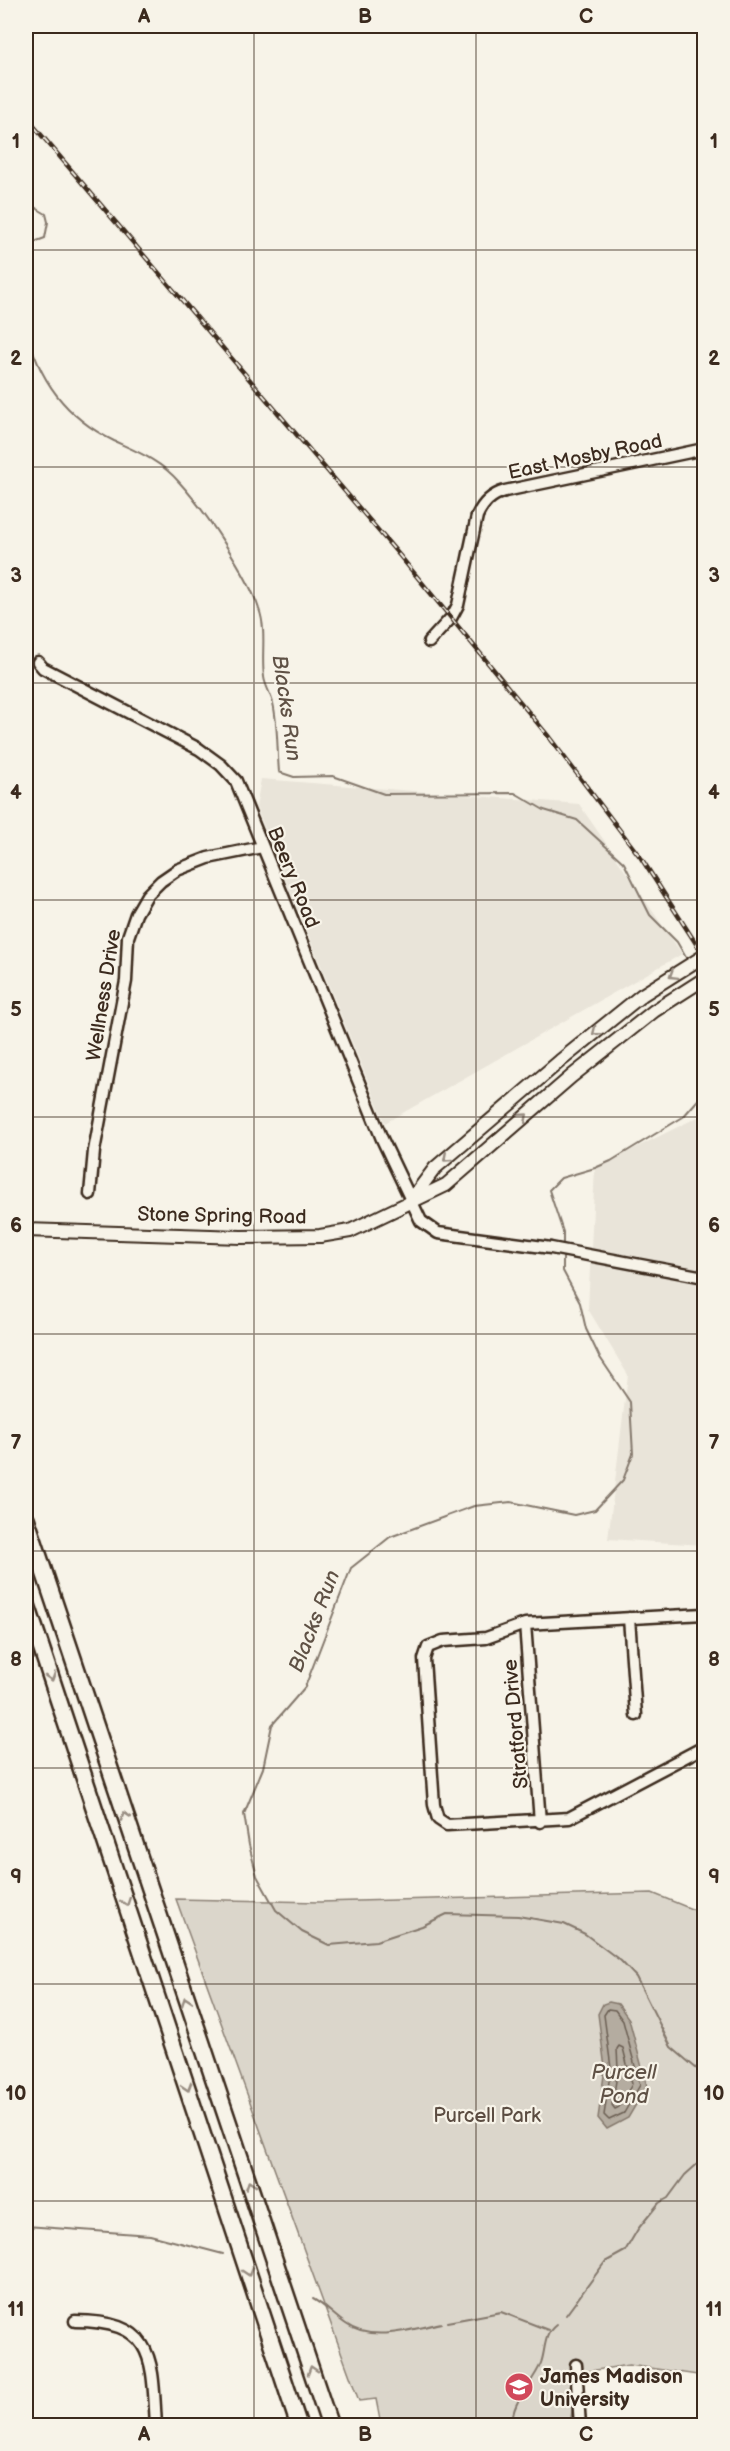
<svg xmlns="http://www.w3.org/2000/svg" width="730" height="2451" viewBox="0 0 730 2451" font-family="'Balsamiq Sans',sans-serif">
<style>
.built{fill:#e9e4d9}
.green{fill:#dbd6cb;stroke:#8b8074;stroke-width:1.5}
.water{fill:#b4aca0;stroke:#84786c;stroke-width:1.5}
.lines{fill:none;stroke-linecap:round;stroke-linejoin:round}
.shore{stroke:#6b5e52;stroke-width:1.5}
.stream{stroke:#84786c;stroke-width:2}
.minor-casing{stroke:#3b2a1e;stroke-width:15}
.major-casing{stroke:#3b2a1e;stroke-width:16}
.highway-casing{stroke:#3b2a1e;stroke-width:20}
.minor{stroke:#f7f3e8;stroke-width:10}
.major{stroke:#f7f3e8;stroke-width:12}
.highway{stroke:#f7f3e8;stroke-width:15}
.rail-casing{stroke:#3b2a1e;stroke-width:4.5}
.rail{stroke:#f7f3e8;stroke-width:2;stroke-dasharray:7;stroke-linecap:butt}
.oneway{stroke:#998e83}
.grid{fill:none;stroke:#3b2a1e;stroke-width:1.5;stroke-opacity:0.55}
.labels{text-anchor:middle;stroke-width:4.5;stroke-linejoin:round;paint-order:stroke}
.street-label{font-size:20px;fill:#3b2a1e;stroke:#f7f3e8}
.park-label{font-size:20px;fill:#5b4c41;stroke:#f7f3e8}
.poi-label{font-size:20px;font-weight:bold;fill:#3b2a1e;stroke:#f7f3e8;text-anchor:start}
.water-label{font-size:21px;font-style:italic;fill:#5f5145;stroke:#f7f3e8}
.neatline{fill:none;stroke:#3b2a1e;stroke-width:2}
.grid-label{font-size:20px;text-anchor:middle;font-weight:bold;fill:#3b2a1e}
</style>
<rect width="100%" height="100%" fill="#f7f3e8"/>
<filter id="ink" filterUnits="userSpaceOnUse"><feTurbulence type="fractalNoise" baseFrequency=".0167" numOctaves="2"/><feDisplacementMap in="SourceGraphic" scale="12" xChannelSelector="R" yChannelSelector="G"/><feConvolveMatrix kernelMatrix="1 2 1 2 8 2 1 2 1" color-interpolation-filters="sRGB"/></filter>
<g filter="url(#ink)">
<path class="built" d="M261,779L579,804L682,954L385,1123L256,807Z
M704,1114V1545L608,1539L628,1375L588,1309L595,1168Z"/>
<path class="green" d="M652,1893L704,1914V2376L629,2365L569,2374L575,2389L570,2425H381L376,2399L359,2401L176,1899L320,1902Z"/>
<path class="water" d="M609,2002L618,2004L629,2019L647,2086L628,2118L607,2129L598,2118L605,2068L598,2014L603,2004Z"/>
<g class="lines">
<path class="shore" d="M608,2009L615,2010L623,2021L640,2085L624,2113L609,2120L604,2115L611,2068L604,2015Z
M619,2046L623,2048L632,2084L619,2107L615,2109L612,2105L618,2069L617,2049Z"/>
<path class="stream" d="M26,202L46,214L48,222L45,238L26,245
M26,326C37,378 65,417 114,441C138,452 161,461 179,482C204,509 248,575 259,609C267,631 261,655 264,677C265,686 271,694 273,703C278,725 277,749 279,772L294,777L333,776L384,794L515,793L544,810L577,820L624,863L650,915L677,942L688,961
M699,985L704,997
M563,1248V1232L549,1190L561,1178L595,1168L611,1161L683,1117L704,1093
M563,1254V1271L580,1303L586,1329L599,1356L630,1402L633,1454L623,1480L595,1510L574,1515L511,1502L474,1506L390,1537L351,1568L305,1687L272,1725L263,1768L244,1814L249,1845L257,1876L276,1910L302,1932L329,1945L376,1941L422,1926L447,1914L518,1916L564,1924L585,1934L621,1961L636,1977L671,2047L704,2075
M26,2226L150,2235L223,2254
M313,2299C326,2306 334,2316 346,2324C371,2343 414,2329 441,2323
M566,2315L605,2262L625,2251L638,2229L659,2203L668,2198L685,2175L704,2158
M447,2322L501,2312L548,2330
M513,2426C509,2403 533,2384 541,2363C546,2349 543,2335 556,2325"/>
<g class="minor-casing">
<path id="minor" d="M429,642L451,618L458,605L477,516C483,503 491,495 505,491L704,449
M38,662L43,668L199,749L221,765L236,781L382,1139L421,1221L438,1233L551,1248L704,1277
M90,1194L94,1151L126,981L128,937L136,914L147,895L161,881L177,870L208,858L262,847
M704,1614L525,1624L486,1638L443,1641L428,1647L424,1659L434,1805L438,1819L447,1825L569,1818L704,1747
M629,1618L636,1715
M525,1624L540,1822
M75,2321C156,2321 152,2359 156,2426
M576,2365L580,2426"/>
</g>
<g class="major-casing">
<path id="major" d="M411,1200L435,1168L560,1061L642,995L704,956
M26,1230L241,1237L320,1236L350,1231L446,1185L572,1076L654,1011L704,979"/>
</g>
<g class="highway-casing">
<path id="highway" d="M26,1518L330,2426
M26,1602L299,2426"/>
</g>
<use href="#minor" class="minor"/>
<use href="#major" class="major"/>
<use href="#highway" class="highway"/>
<g class="rail-casing">
<path id="rail" d="M26,117L400,556L549,737L641,858L704,956"/>
</g>
<use href="#rail" class="rail"/>
</g>
<defs><path id="oneway-chevron" d="M-2-3.5L2.5 0L-2 3.5" fill="none" stroke-width="1.6" stroke-linecap="round" stroke-linejoin="round" transform="scale(1.5)"/></defs>
<g class="oneway">
<use href="#oneway-chevron" transform="translate(673 975) rotate(148)"/>
<use href="#oneway-chevron" transform="translate(596 1032) rotate(142)"/>
<use href="#oneway-chevron" transform="translate(524 1117) rotate(-41)"/>
<use href="#oneway-chevron" transform="translate(447 1158) rotate(139)"/>
<use href="#oneway-chevron" transform="translate(51 1677) rotate(72)"/>
<use href="#oneway-chevron" transform="translate(125 1816) rotate(-109)"/>
<use href="#oneway-chevron" transform="translate(126 1902) rotate(71)"/>
<use href="#oneway-chevron" transform="translate(186 2001) rotate(-109)"/>
<use href="#oneway-chevron" transform="translate(187 2087) rotate(73)"/>
<use href="#oneway-chevron" transform="translate(250 2185) rotate(-109)"/>
<use href="#oneway-chevron" transform="translate(248 2272) rotate(72)"/>
<use href="#oneway-chevron" transform="translate(312 2370) rotate(-108)"/>
</g>
</g>
<path class="grid" d="M254,26V2426M476,26V2426M26,250H704M26,467H704M26,683H704M26,900H704M26,1117H704M26,1334H704M26,1551H704M26,1768H704M26,1984H704M26,2201H704"/>
<defs>
<g id="university-disc" transform="scale(1.5)"><circle r="9.5" fill="#d1495b" stroke="#f7f3e8"/><path d="M0-5L7-2L0 1L-7-2ZM-4 1L0 2.5L4 1V4Q0 6-4 4Z" fill="#fff"/></g>
</defs>
<g fill-rule="evenodd">
<use href="#university-disc" x="519" y="2387"/>
</g>
<g class="labels">
<g class="street-label">
<text transform="translate(585 456) rotate(-12)" y="7">East Mosby Road</text>
<text transform="translate(294 877) rotate(68)" y="7">Beery Road</text>
<text transform="translate(103 995) rotate(-81)" y="7">Wellness Drive</text>
<text transform="translate(222 1215) rotate(1)" y="7">Stone Spring Road</text>
<text transform="translate(515 1724) rotate(-95)" y="7">Stratford Drive</text>
</g>
<g class="park-label">
<text x="487" y="2122">Purcell Park</text>
</g>
<g class="poi-label">
<text x="540" y="2383">James Madison<tspan x="540" dy="23">University</tspan></text>
</g>
<g class="water-label">
<text transform="translate(287 708) rotate(82)" y="7">Blacks Run</text>
<text transform="translate(314 1621) rotate(-69)" y="7">Blacks Run</text>
<text x="624" y="2079">Purcell<tspan x="624" dy="24">Pond</tspan></text>
</g>
</g>
<rect width="730" height="2451" fill="none" stroke="#f7f3e8" stroke-width="66"/>
<rect x="33" y="33" width="664" height="2385" class="neatline"/>
<g class="grid-label">
<text x="144" y="23">A</text>
<text x="365" y="23">B</text>
<text x="586" y="23">C</text>
<text x="16" y="148">1</text>
<text x="714" y="148">1</text>
<text x="16" y="365">2</text>
<text x="714" y="365">2</text>
<text x="16" y="582">3</text>
<text x="714" y="582">3</text>
<text x="16" y="799">4</text>
<text x="714" y="799">4</text>
<text x="16" y="1016">5</text>
<text x="714" y="1016">5</text>
<text x="16" y="1232">6</text>
<text x="714" y="1232">6</text>
<text x="16" y="1449">7</text>
<text x="714" y="1449">7</text>
<text x="16" y="1666">8</text>
<text x="714" y="1666">8</text>
<text x="16" y="1883">9</text>
<text x="714" y="1883">9</text>
<text x="16" y="2100">10</text>
<text x="714" y="2100">10</text>
<text x="16" y="2316">11</text>
<text x="714" y="2316">11</text>
<text x="144" y="2441">A</text>
<text x="365" y="2441">B</text>
<text x="586" y="2441">C</text>
</g>
</svg>
